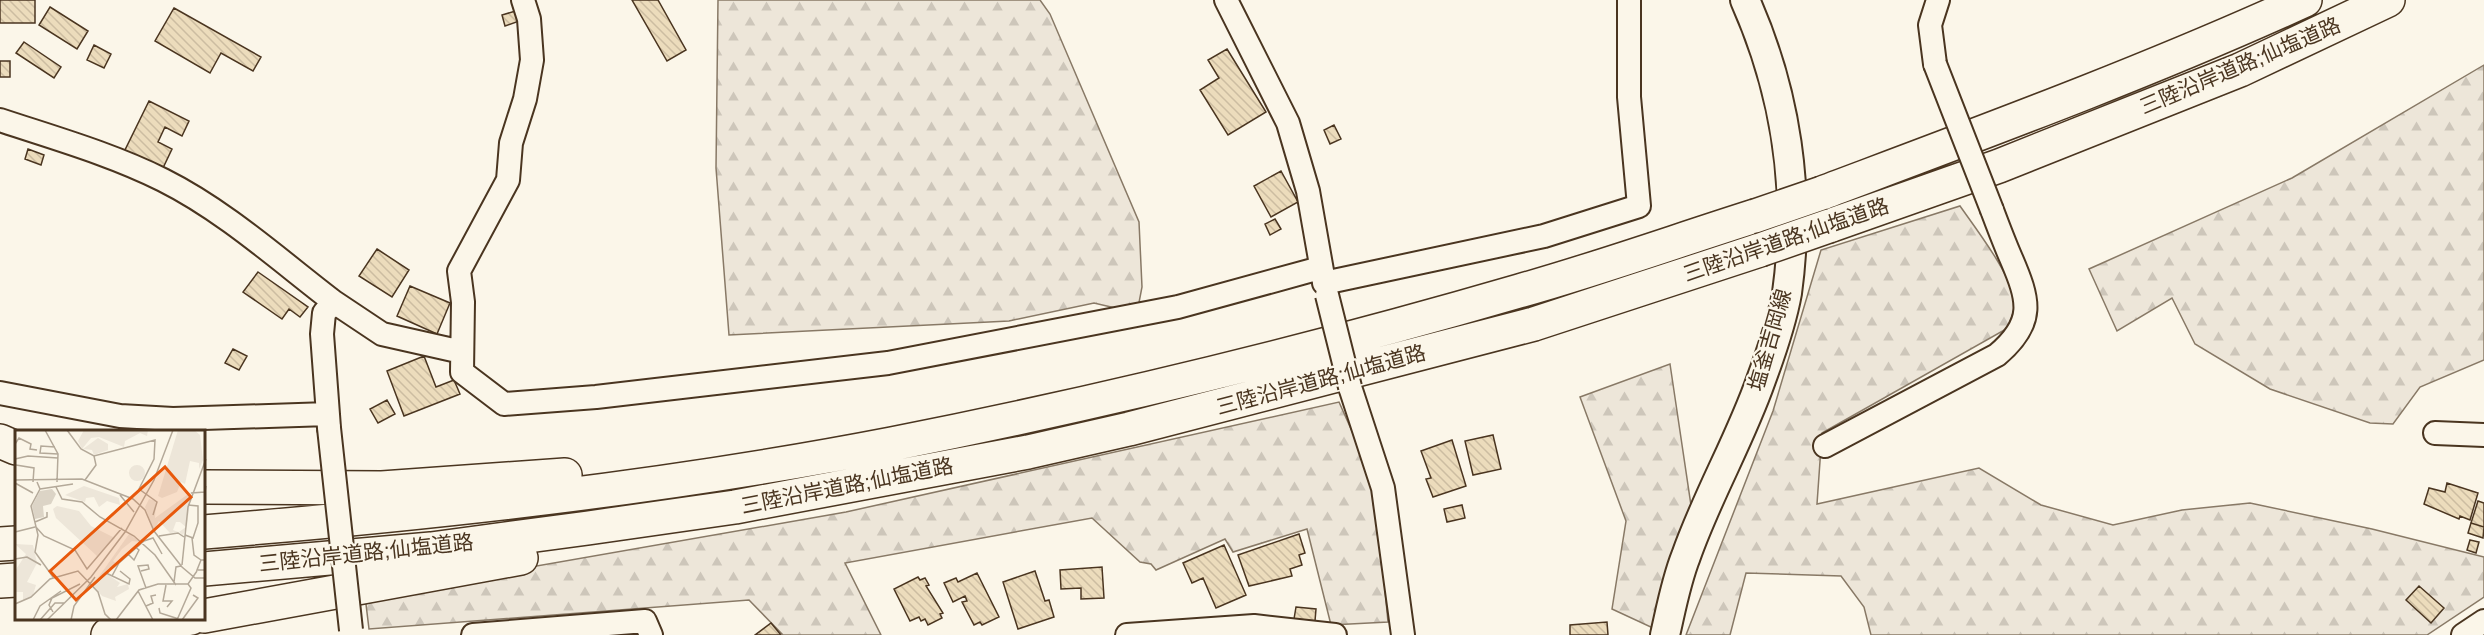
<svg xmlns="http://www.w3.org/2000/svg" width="2484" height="635" viewBox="0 0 2484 635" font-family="Arial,'Noto Sans JP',sans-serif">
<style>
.forest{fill:url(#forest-firs);stroke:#887966;stroke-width:1.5}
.building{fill:url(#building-back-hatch);stroke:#4a3520;stroke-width:1.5}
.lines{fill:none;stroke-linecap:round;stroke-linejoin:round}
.minor-casing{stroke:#4a3520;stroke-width:26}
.major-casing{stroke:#4a3520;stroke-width:32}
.highway-casing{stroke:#4a3520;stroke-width:36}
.minor{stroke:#fbf6e9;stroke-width:22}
.major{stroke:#fbf6e9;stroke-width:28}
.highway{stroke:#fbf6e9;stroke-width:33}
.minor-bridge-casing{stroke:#4a3520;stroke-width:26;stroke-linecap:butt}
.highway-bridge-casing{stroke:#4a3520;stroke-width:36;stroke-linecap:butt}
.minor-bridge{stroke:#fbf6e9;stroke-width:22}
.highway-bridge{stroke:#fbf6e9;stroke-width:33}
.labels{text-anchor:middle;stroke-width:4.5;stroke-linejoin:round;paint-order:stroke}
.street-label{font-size:21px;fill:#4a3520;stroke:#fbf6e9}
.inset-road{fill:none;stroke:#b4a999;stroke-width:1.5}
.view{fill:#e8590c;fill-opacity:0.15;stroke:#e8590c;stroke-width:3}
.inset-edge{fill:none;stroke:#4a3520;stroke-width:3}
</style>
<defs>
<pattern id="forest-firs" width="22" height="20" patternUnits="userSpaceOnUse" patternTransform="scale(1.5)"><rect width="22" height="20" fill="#ede6d9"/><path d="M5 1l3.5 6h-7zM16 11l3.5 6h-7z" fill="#cdc6ba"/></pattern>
<pattern id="building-back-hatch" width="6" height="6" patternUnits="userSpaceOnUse" patternTransform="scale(1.5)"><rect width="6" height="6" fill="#ecdcbc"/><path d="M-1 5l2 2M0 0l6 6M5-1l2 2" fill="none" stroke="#ccbda1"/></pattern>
</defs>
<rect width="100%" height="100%" fill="#fbf6e9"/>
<path class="forest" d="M718,0H1040L1050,14L1139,222L1142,287L1137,313L1094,303L1009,321L729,335L716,168Z
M2484,65V360L2420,387L2393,424L2370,423L2270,389L2195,344L2172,298L2117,331L2089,269L2292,178Z
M1960,206C1974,226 2017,282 2015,305C2014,312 2010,321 2008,328L1822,433L1817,504L1979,468L2041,505L2113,525L2182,510L2250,503L2372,529L2484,557V597L2427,635H1871L1864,607L1841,576L1746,573L1730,635H1686L1773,411L1821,250Z
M1670,364L1692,512L1655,629L1612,609L1626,521L1580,397Z
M1339,402L1375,483L1388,622L1331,625L1307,529L1233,552L1225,539L1156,570L1151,564L1140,562L1092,518L845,563L881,635H783L749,600L369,629L365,596L846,512Z"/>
<path class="building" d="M0,0H35V23H0Z
M632,0H658L686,50L667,61Z
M50,7L88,31L77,49L39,25Z
M174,8L261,57L253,71L221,53L210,73L155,41Z
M519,10L522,20L505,26L502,15Z
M24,42L61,67L54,78L16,53Z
M94,45L111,54L104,68L87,60Z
M1227,49L1266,112L1228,135L1200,90L1219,78L1208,60Z
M0,61H10V77H0Z
M149,101L189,121L182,136L165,127L158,142L172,149L162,170L124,152Z
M1334,125L1341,139L1330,144L1324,130Z
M28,149L44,155L41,165L25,159Z
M1281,171L1298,202L1271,217L1254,186Z
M1275,219L1281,229L1270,235L1265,224Z
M377,249L409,270L392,297L359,276Z
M258,272L308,307L300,317L289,309L282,319L243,292Z
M410,286L450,303L437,334L397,316Z
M233,349L247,356L239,370L225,363Z
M424,356L436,387L454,380L460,394L404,416L387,371Z
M387,400L395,414L378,423L370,409Z
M1493,435L1501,469L1473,475L1465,441Z
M1452,440L1466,486L1433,497L1426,479L1431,478L1421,451Z
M2447,483L2478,493L2470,520L2460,516L2459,519L2424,504L2429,488L2445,492Z
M2478,501L2484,503V527L2471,523Z
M1462,505L1465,518L1447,522L1444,509Z
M2471,523L2484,527L2483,538L2468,533Z
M1299,534L1305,553L1299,555L1302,565L1290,569L1292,576L1249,586L1238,555Z
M2470,540L2479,542L2476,553L2467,550Z
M1224,545L1246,595L1216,608L1203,578L1192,583L1183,563Z
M1102,567L1104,598L1081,599V588L1061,589L1060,570Z
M1035,571L1045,601L1049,600L1054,617L1018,629L1003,582Z
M977,573L999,617L982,625L980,622L974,625L962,602L967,601L965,596L953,602L944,583L956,578L958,582Z
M918,577L920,580L925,578L929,585L926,586L943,613L940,614L942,618L928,625L925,619L921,621L919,617L910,621L894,589Z
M2419,586L2444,608L2431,623L2406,600Z
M1296,607L1316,609L1315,621L1294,619Z
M1607,622L1608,635H1570V625Z
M771,623L781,635H755Z"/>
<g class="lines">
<g class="minor-casing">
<path id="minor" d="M523,0L529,19L532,60L525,99L511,143L508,180L459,271L463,302L462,372L504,404L596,397L888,363L1178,307L1320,268
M1226,0L1288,123L1308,191L1324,282
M1935,64L1930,25L1938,0
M0,120C54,138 111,154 163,180C225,211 279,260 334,302L324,313L322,334L329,428
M1324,283L1544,236L1639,206L1629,97V0
M334,302L382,334L462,352
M1350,387L1383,488L1403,635
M0,393L120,416L173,419L328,414
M2435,433L2484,435
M1825,446L1997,355C2036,322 2029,300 2011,258C2004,242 1998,226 1992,210
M473,635L645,621L651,635
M1127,635L1254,626L1335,635
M2463,635L2484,621"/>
</g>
<g class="major-casing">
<path id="major" d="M1665,635C1671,609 1676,581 1686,556C1707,496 1740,440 1761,380C1771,353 1782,321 1787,293C1801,192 1786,92 1745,0"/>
</g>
<g class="highway-casing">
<path id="highway" d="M1822,193C1984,132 2147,72 2305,0
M1829,226L1999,166L2240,70L2388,0
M0,441L16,448
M204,487L382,488L565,475
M204,532C435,513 664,488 892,444C1103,402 1313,351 1519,291C1598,269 1676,241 1755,216
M0,544L16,543
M204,569L431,549L588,528L735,507L1028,452L1129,429L1534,324L1760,250
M0,581L16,580
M204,616L521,558
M108,635L191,618"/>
</g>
<use href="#minor" class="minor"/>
<use href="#major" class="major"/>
<use href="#highway" class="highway"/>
<g class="minor-bridge-casing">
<path id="minor-bridge" d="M1935,64L1992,210
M1327,295L1350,387
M329,428L351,630"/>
</g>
<g class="highway-bridge-casing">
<path id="highway-bridge" d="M1755,216L1822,193
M1760,250L1829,226"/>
</g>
<use href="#minor-bridge" class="minor-bridge"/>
<use href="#highway-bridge" class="highway-bridge"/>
</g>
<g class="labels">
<g class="street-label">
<text transform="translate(2240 66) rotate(-23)" y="7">三陸沿岸道路;仙塩道路</text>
<text transform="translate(1786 240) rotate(-19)" y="7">三陸沿岸道路;仙塩道路</text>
<text transform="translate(1770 340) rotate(-74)" y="7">塩釜吉岡線</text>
<text transform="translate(1321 380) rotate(-15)" y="7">三陸沿岸道路;仙塩道路</text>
<text transform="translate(847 486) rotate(-11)" y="7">三陸沿岸道路;仙塩道路</text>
<text transform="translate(366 553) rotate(-6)" y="7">三陸沿岸道路;仙塩道路</text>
</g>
</g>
<g transform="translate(15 430)">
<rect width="190" height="190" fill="#fbf6e9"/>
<path d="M69,0L120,1L133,0L132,6L125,3L110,11L109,17L84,7L76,8L67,19L63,11ZM163,0H179L185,5L188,30L184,39V33L175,31L170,54L166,52L162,62L147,68L143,66ZM114 43a8 8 0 1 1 16 0a8 8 0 1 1-16 0ZM69,56L104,68L105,75L92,71L84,77L79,67L71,68L70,72L50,65ZM176,62L172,96L168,105L164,102L171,97L165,92H161L158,100L163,102L155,103L144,91L139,100L130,77L134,69L141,71L140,88ZM42,76L64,81L76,96L100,108L82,126L41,88L38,79ZM114,104L125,112L117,111L107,119L98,131L102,134L99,138H94L78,155ZM0,114L18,115L22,133L12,152L21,155L18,165L8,170V162H0V141L11,124ZM92,144L105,153L102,157L113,154L114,159L100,167L101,171L87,166L79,156Z" fill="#ede6d9"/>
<path d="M83,8L93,14V20L79,25L77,20L68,19Z" fill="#ede6d9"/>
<path d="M37,59L41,64L36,74L28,76L29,87L20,89L17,76L25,61Z" fill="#dcd4c6"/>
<path class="inset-road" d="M30,0L43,24L42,52M52,0L66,19L79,26L140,10L139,29L124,59L142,72L138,85M0,14L4,8L16,14L15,19L22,20M40,17L26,16L25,23L43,24M0,29L13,26L43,28M1,35L19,38L18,52M0,50L67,49L118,69L130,80L139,101L167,137L180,148H191M70,50L81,35L79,26M22,52L25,59L16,76L23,105L20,122L38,147M0,53L18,63M41,57L47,69L67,72L85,87L119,106L140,125L161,155M25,59L58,54M176,63L190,62L191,56M105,65L119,82M20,92L32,87V82M20,96L29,106L60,120L72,139L107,98M0,102L20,97M170,105L178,108L183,93V76L173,75M144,106L163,103L169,107M177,108L179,125L186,130M113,124L119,130L124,120L120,117M0,129L12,127L26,135M191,130H186L182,140H191M167,135L173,77L191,29M126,141L134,139L133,135L123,136L131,158M97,146L104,133L129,111L138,108L147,124M159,152L161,137L166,136M79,155L91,143L114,154L115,149L105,141M151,155L148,171H157L152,177M123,161L138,190H143M0,174L16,167L35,149L63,141L83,162L90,184L96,190M131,176L138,173L136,166L141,165M144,178L145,183L167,190L183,168L178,165M38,182L34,175L37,168L65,154M18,190L25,176L46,161M25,190L40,173H49M32,190L76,147L110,102L139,50L158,0M56,190L59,176L80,147M101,190L124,160L143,154H173L182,141M162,190L176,158L173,154"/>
<path class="view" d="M150,37L176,67L61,170L35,141Z"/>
<rect width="190" height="190" class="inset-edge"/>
</g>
</svg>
